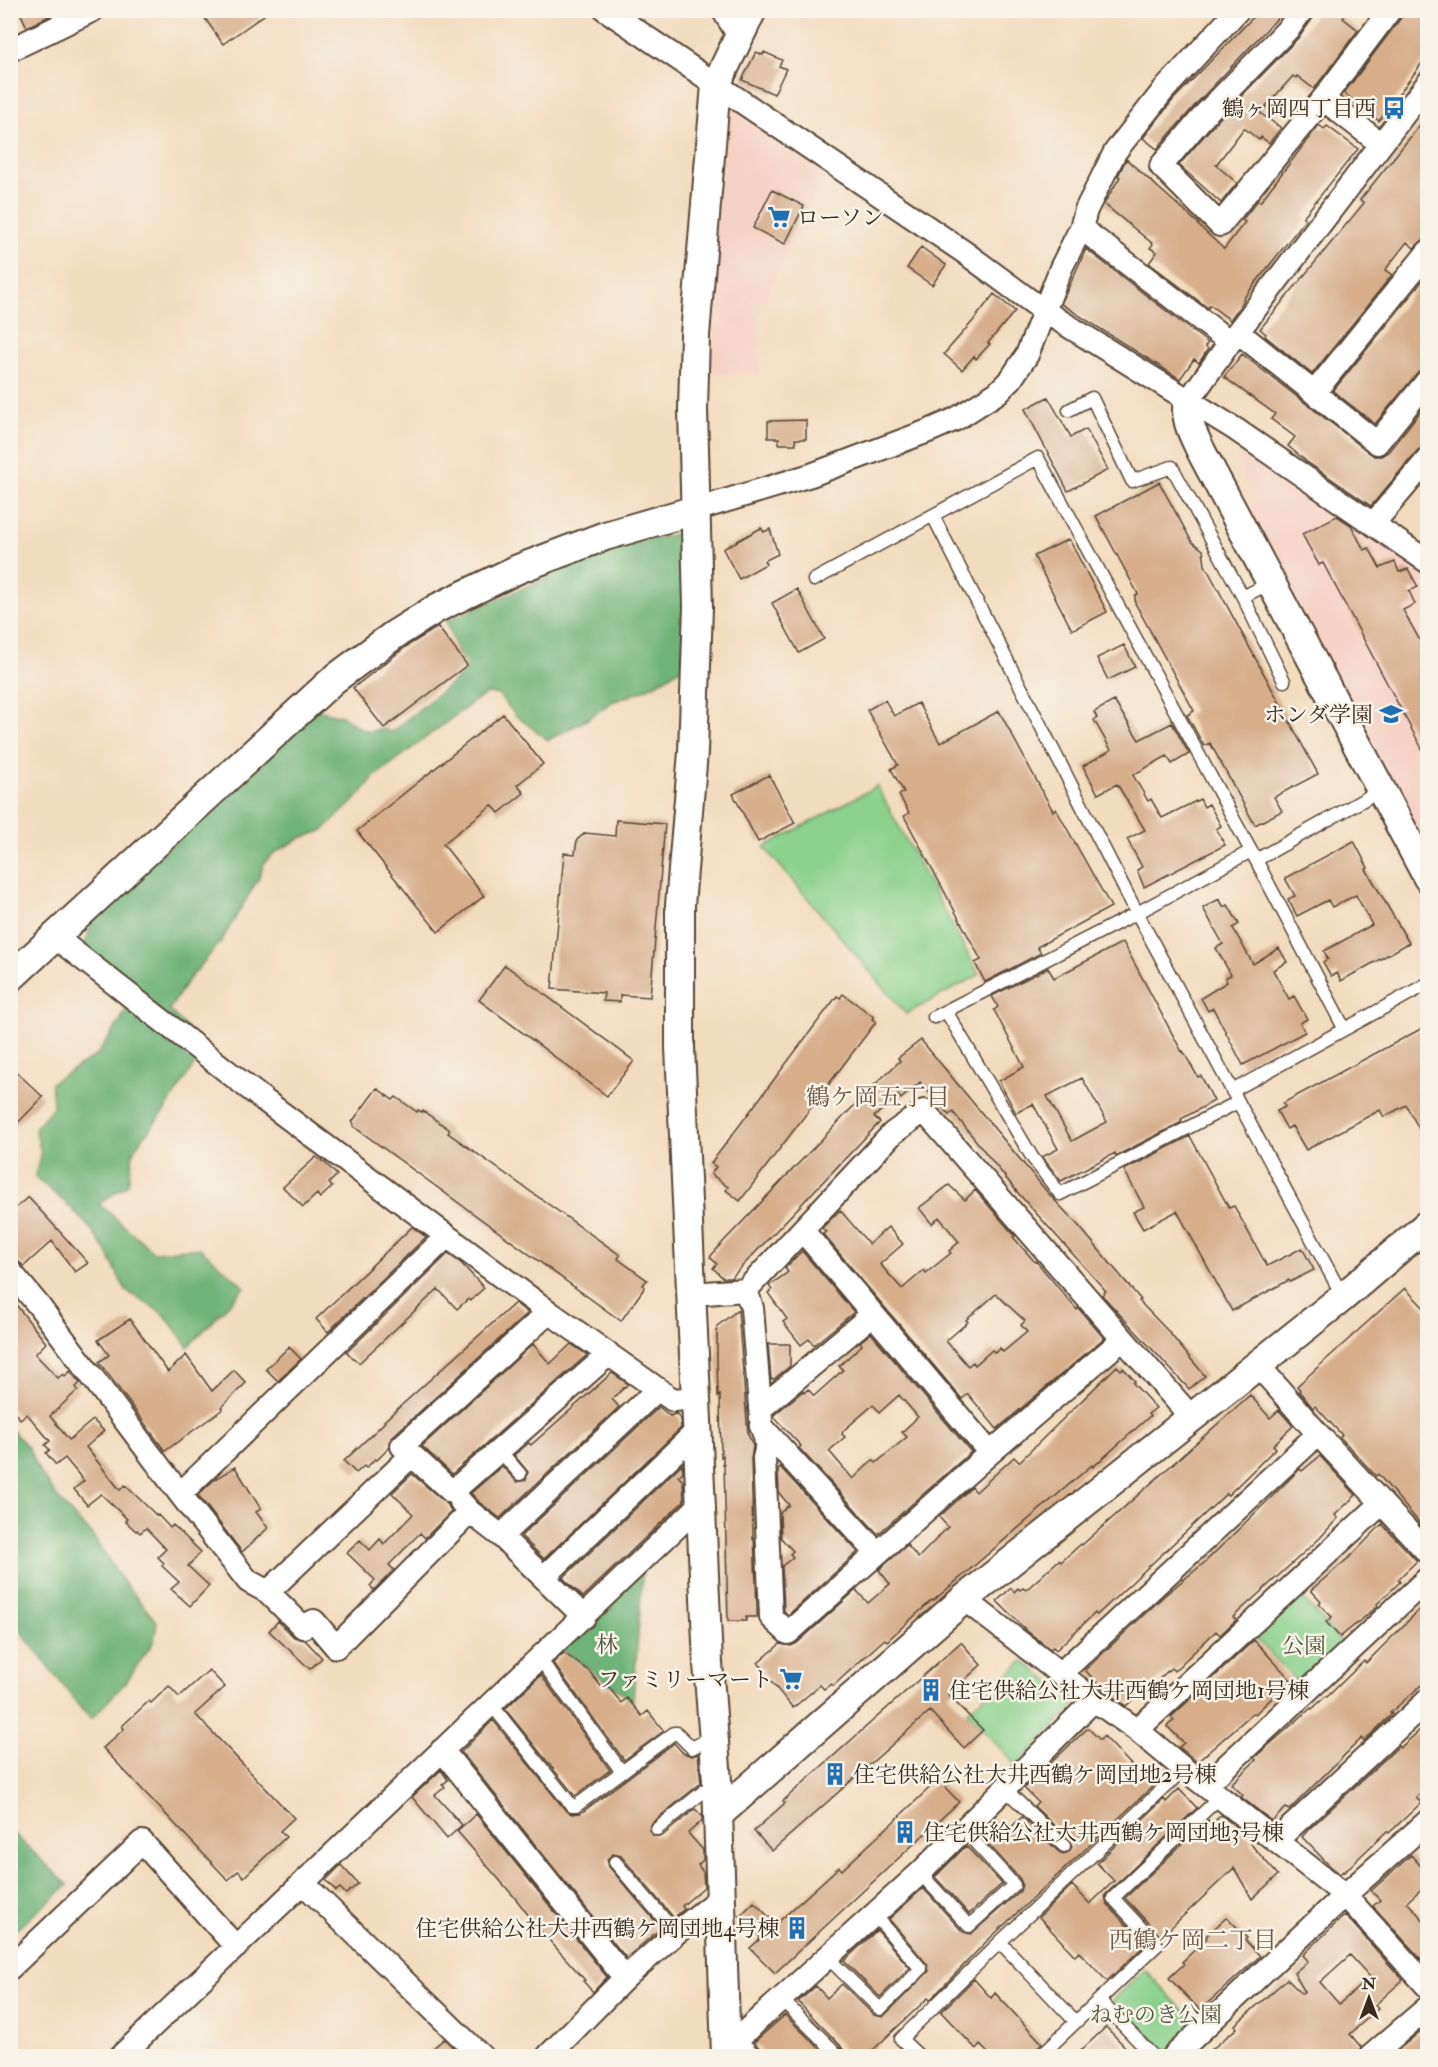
<svg xmlns="http://www.w3.org/2000/svg" width="1438" height="2067" viewBox="0 0 1438 2067" font-family="'IM FELL Double Pica','Noto Serif JP',serif">
<style>
.built{fill:#f6d1c5}
.green{fill:#8bd18c;stroke:#637e55;stroke-width:1.5}
.forest{fill:#70b378;stroke:#566e4b;stroke-width:1.5}
.building{fill:#d7ad8a;fill-rule:evenodd}
.lines{fill:none;stroke-linecap:round;stroke-linejoin:round}
.service-casing{stroke:#564536;stroke-width:15}
.minor-casing{stroke:#564536;stroke-width:26}
.tertiary-casing{stroke:#564536;stroke-width:32}
.service{stroke:#fff;stroke-width:12}
.minor{stroke:#fff;stroke-width:22}
.tertiary{stroke:#fff;stroke-width:28}
.labels{text-anchor:middle;stroke-width:5;stroke-linejoin:round;paint-order:stroke}
.poi-label{font-size:22px;fill:#3b2a1e;stroke:#f7f3e8;text-anchor:end}
.park-label{font-size:22px;fill:#4f543a;stroke:#f7f3e8}
.neighbourhood-label{font-size:24px;fill:#725844;stroke:#f7f3e8}
</style>
<rect width="100%" height="100%" fill="#f7f3e8"/>
<filter id="ink" filterUnits="userSpaceOnUse"><feTurbulence type="fractalNoise" baseFrequency=".0167" numOctaves="2"/><feDisplacementMap in="SourceGraphic" scale="12" xChannelSelector="R" yChannelSelector="G"/><feConvolveMatrix kernelMatrix="1 2 1 2 8 2 1 2 1" color-interpolation-filters="sRGB"/></filter>
<filter id="wash" filterUnits="userSpaceOnUse"><feTurbulence type="fractalNoise" baseFrequency=".008" numOctaves="4" result="noise"/><feDisplacementMap in="SourceGraphic" scale="24" xChannelSelector="R" yChannelSelector="G"/><feGaussianBlur stdDeviation="1.35" result="paint"/><feColorMatrix in="noise" values="0 0 0 0 0 0 0 0 0 0 0 0 0 0 0 0 0 1.4 0 .05"/><feComposite in="paint" operator="in"/></filter>
<g filter="url(#wash)">
<rect width="100%" height="100%" fill="#f2dcbe"/>
<path class="built" d="M730,107L825,171L758,316L759,374L707,373V336L719,200Z
M1246,448L1427,571V856L1257,527L1237,454Z"/>
<path class="green" d="M877,786L979,975L906,1014L764,847Z
M1298,1593L1346,1647L1303,1688L1253,1635Z
M1023,1661L1077,1703L1016,1766L967,1712Z
M1145,1970L1199,2027L1164,2054L1112,2001Z"/>
<path class="forest" d="M677,534L685,539L683,667L665,679L640,692L612,702L586,720L548,740L515,715L499,695L488,693L476,700L374,777L359,796L322,831L301,838L274,853L264,863L259,878L222,940L186,983L169,1010L206,1047L165,1110L134,1149L128,1184L99,1204L154,1252L200,1248L245,1287L188,1347L164,1314L126,1291L106,1251L90,1228L67,1204L35,1177L41,1153L35,1128L53,1107L51,1083L97,1055L121,1020L135,991L84,949L91,924L115,895L204,817L213,816C217,811 216,808 218,802C224,791 236,786 247,781L249,771L317,710L342,716L360,728L370,732L380,728L391,732L465,672L446,621L563,571L594,555L627,544Z
M11,1429L29,1449L39,1471L58,1498L74,1517L91,1533L121,1579L157,1622L154,1641L126,1682L91,1719L82,1710L11,1619Z
M643,1567L633,1701L559,1647Z
M11,1831L68,1885L11,1934H10Z"/>
<g id="blocks">
<path class="building" d="M19,10H61L27,27Z
M199,10H271L223,44Z
M1260,10H1285L1197,103L1157,149L1143,138L1173,100Z
M1315,10H1348L1343,18L1358,30L1314,89L1297,76L1296,78L1293,76L1260,113L1281,128L1269,143L1261,137L1259,140L1244,128L1216,165L1237,183L1221,203L1179,165L1217,121L1300,36L1313,18Z
M1404,10H1428V55L1379,121L1344,93L1401,18Z
M756,52L763,55L764,52L782,60L779,66L786,69L774,94L742,80Z
M1428,115V239L1423,240L1414,248L1407,242L1385,270L1392,275L1312,374L1265,336L1266,334L1260,329L1364,203L1360,200Z
M1319,125L1324,129L1327,126L1358,149L1303,217L1306,219L1243,299L1244,300L1230,320L1210,305L1208,308L1149,263L1157,252L1150,248L1153,244L1104,204L1120,177L1118,176L1126,159L1199,224L1198,225L1224,249L1245,222L1242,220L1258,200L1260,202Z
M772,190L804,206L785,244L753,228Z
M921,247L946,265L932,285L907,268Z
M1086,249L1208,343L1205,346L1208,349L1199,363L1194,359L1180,379L1061,304Z
M1428,274V367L1418,372L1375,424L1333,391Z
M994,294L1015,311L988,343L990,344L976,359L974,356L962,370L944,354L973,321Z
M1242,354L1374,456H1381L1388,452L1428,402V446L1418,450L1371,506L1307,462L1288,446L1295,437L1271,419L1275,414L1224,377Z
M1048,397L1071,437L1086,429L1108,470L1068,491L1025,409Z
M806,420V439H795L796,444H779V438H768V421Z
M1159,482L1192,542L1203,550L1205,565L1318,774L1274,797L1282,811L1255,825L1210,743L1204,746L1187,715L1194,711L1135,603V596L1138,594L1096,516Z
M1337,516L1351,525L1364,550L1369,548L1380,568L1395,562L1399,572L1408,569L1418,587L1409,591L1415,604L1403,610L1428,655V760L1323,563L1319,565L1302,534Z
M761,528L764,532L770,529L778,554L764,561L766,564L739,579L723,549Z
M1069,539L1107,612L1072,630L1034,556Z
M797,589L824,639L799,653L772,603Z
M438,627L467,665L384,728L353,688L407,646Z
M1124,645L1135,667L1108,680L1097,658Z
M885,700L894,716L918,703L940,743L999,711L1053,811L1056,809L1111,907L1037,947L1041,953L985,982L975,963L981,960L904,816L909,813L899,795L904,792L891,769L898,765L867,710Z
M1114,701L1139,740L1172,723L1189,754L1172,764L1167,756L1133,775L1148,801L1151,799L1162,818L1200,799L1204,807L1209,804L1221,826L1216,829L1225,845L1144,887L1137,870L1142,867L1127,839L1145,830L1117,784L1098,794L1083,766L1111,750L1094,720L1097,718L1094,712Z
M503,714L543,764L517,785L524,793L499,813L492,805L443,844L484,896L438,932L357,831Z
M769,775L795,823L758,842L733,794Z
M616,820L665,824L650,997L620,995V1002L603,1001L604,993L552,989L564,853L575,854L577,840L585,833L615,836Z
M1354,841L1368,868L1366,869L1409,943L1341,981L1337,973L1331,976L1323,962L1328,959L1324,951L1372,925L1356,895L1332,907L1328,900L1297,916L1288,899L1295,896L1285,878Z
M1219,899L1224,907L1228,905L1239,924L1233,928L1253,964L1279,948L1287,962L1273,970L1289,999L1294,996L1307,1019L1300,1023L1305,1032L1243,1065L1213,1008L1208,1011L1201,998L1227,982L1225,978L1231,975L1216,948L1223,944L1203,908Z
M1123,942L1182,1052L1183,1051L1198,1077L1201,1076L1214,1101L1181,1119L1182,1122L1116,1156L1115,1153L1061,1181L1042,1157L1058,1149L1033,1104L1016,1113L999,1081L1024,1067L994,1010L998,1007L992,996L1048,968L1054,978ZM1082,1078L1107,1122L1072,1141L1047,1096Z
M505,965L634,1061L607,1096L479,1000Z
M843,994L874,1017L872,1019L876,1022L740,1201L726,1190L728,1187L711,1174L716,1167L711,1163L837,996L840,998Z
M1428,1025V1145L1406,1105L1384,1117L1380,1110L1306,1150L1292,1126L1287,1129L1277,1111L1285,1107L1283,1103Z
M921,1040L1048,1193L1078,1225L1141,1300L1139,1301L1167,1330L1205,1376L1189,1389L1102,1295L1106,1291L1018,1193L953,1112L949,1115L920,1082L901,1099L898,1095L874,1117L880,1122L731,1278H723L713,1268L717,1264L710,1257L723,1242L871,1088L900,1061L898,1058Z
M10,1066L43,1097L10,1131Z
M377,1088L393,1100L396,1097L417,1112L418,1110L422,1112L423,1111L450,1130L448,1133L620,1255L618,1259L647,1280L643,1285L645,1287L621,1321L353,1126L354,1124L352,1122Z
M1190,1136L1229,1208L1234,1206L1267,1266L1302,1248L1314,1270L1290,1282L1289,1280L1232,1311L1177,1211L1143,1229L1133,1212L1144,1207L1124,1170Z
M316,1157L325,1163L337,1175L329,1183L332,1187L320,1198L317,1194L303,1207L283,1187Z
M949,1185L965,1200L975,1190L1015,1236L1013,1237L1035,1262L1036,1261L1072,1304L1077,1310L1078,1308L1104,1338L997,1429L968,1394L962,1399L823,1234L826,1232L822,1228L840,1210L869,1244L888,1227L903,1244L880,1264L902,1289L924,1270L926,1273L951,1253L949,1251L959,1242L939,1217L932,1224L919,1208ZM996,1294L1025,1321L1021,1325L1027,1332L1003,1352L1000,1348L995,1353L992,1350L975,1365L973,1362L968,1366L946,1341L968,1322L966,1320Z
M28,1197L61,1233L88,1263L75,1272L52,1241L24,1266L15,1259L10,1258V1213Z
M412,1227L426,1237L328,1332L316,1319Z
M802,1251L854,1312L814,1345L809,1339L801,1345L783,1322L787,1319L768,1293L772,1290L769,1286L788,1272L785,1268Z
M448,1254L462,1264L484,1288L470,1301L468,1299L457,1309L438,1289L359,1363L351,1356L347,1352Z
M1405,1288L1428,1312V1533L1378,1474L1376,1476L1340,1437L1342,1435L1315,1406L1313,1408L1299,1391L1300,1390L1297,1386Z
M10,1297L46,1343L35,1354L58,1378L63,1374L65,1376L70,1371L80,1383L76,1387L78,1390L50,1416L69,1440L93,1420L104,1431L86,1447L120,1490L125,1485L157,1516L158,1515L170,1528L173,1525L201,1552L188,1566L209,1586L190,1606L171,1589L179,1582L162,1566L164,1563L158,1557L166,1549L146,1528L140,1533L137,1530L136,1531L125,1521L127,1519L101,1494L87,1505L74,1489L84,1481L65,1458L56,1465L46,1453L50,1450L45,1445L50,1441L27,1414L20,1419L10,1407Z
M515,1303L528,1313L393,1436L389,1442V1448L377,1460L375,1459L366,1468L364,1466L356,1473L344,1461L385,1422L384,1421Z
M738,1310L748,1434L753,1446L751,1459L753,1539L754,1538L757,1609V1617H746V1621H728L724,1463L723,1465V1455L721,1457L720,1395L718,1397L717,1360V1326Z
M130,1319L168,1372L186,1355L212,1391L234,1370L246,1383L221,1407L223,1409L165,1451L99,1362L109,1355L98,1340Z
M871,1333L971,1452L878,1534L799,1448L801,1446L774,1417V1415L803,1391L804,1393L808,1389L814,1396L843,1370L839,1366L862,1345L860,1342ZM899,1395L918,1417L902,1432L907,1437L876,1463L873,1460L853,1479L829,1451L845,1437L842,1434L843,1431L873,1405L880,1412Z
M533,1344L550,1364L571,1344L587,1355L452,1474L422,1446Z
M768,1344H790V1366L774,1379H771Z
M289,1347L301,1359L278,1381L266,1369Z
M1117,1366L1121,1370L1123,1368L1135,1381L1133,1383L1156,1408L1148,1414L1150,1416L1093,1467L1092,1465L933,1601L932,1600L887,1641L885,1639L879,1644L833,1686L831,1684L824,1689L820,1685L793,1708L763,1672L765,1670L758,1663L780,1644L791,1646L797,1643L856,1590L868,1603L890,1584L879,1570L907,1545L918,1558L948,1527L939,1517L972,1487L976,1492L1014,1457L1019,1462Z
M612,1373L628,1384L612,1399L619,1407L500,1518L479,1502L471,1493L502,1466L517,1482L526,1480L528,1472L514,1455L529,1443L531,1445Z
M1250,1395L1270,1418L1279,1410L1293,1426L1273,1445L1276,1448L1228,1495L1226,1494L1097,1615L1095,1613L1056,1650L1053,1647L1050,1649L1026,1630L997,1601L1011,1588L1014,1592L1018,1588L1020,1590L1023,1588L1026,1590L1059,1560L1061,1562L1081,1544L1082,1545Z
M659,1407L670,1416L676,1413L680,1419L681,1428L544,1559L521,1536Z
M1320,1456L1356,1495L1335,1515L1338,1518L1320,1538L1233,1617L1236,1620L1220,1635L1216,1631L1174,1671L1171,1668L1146,1691L1144,1689L1126,1706L1104,1690L1085,1670L1165,1595L1204,1563L1300,1469L1302,1471Z
M682,1464L683,1472L678,1476L683,1481L684,1501L583,1597L563,1578Z
M235,1467L261,1509L256,1512L268,1528L242,1552L198,1495L215,1479Z
M780,1467L858,1552L788,1615L784,1611L782,1566L793,1557L790,1554L793,1551L781,1538L780,1513L789,1505L779,1493L778,1469Z
M412,1474L448,1505L451,1512L425,1538L420,1533L389,1565L394,1570L374,1590L370,1586L375,1580L347,1553L360,1540L370,1550L380,1539L384,1544L413,1514L392,1493Z
M1382,1524L1417,1561L1398,1579L1400,1582L1377,1604L1378,1606L1340,1637L1326,1622L1332,1617L1319,1604L1321,1601L1311,1590L1352,1555Z
M1428,1601V1679L1390,1713L1392,1714L1364,1741L1362,1738L1289,1810L1286,1808L1272,1821L1241,1797L1243,1795L1231,1784L1256,1760L1254,1758L1311,1708L1312,1709L1326,1696L1327,1697L1364,1661L1366,1663Z
M278,1621L294,1637L305,1640L322,1658L310,1669L269,1631Z
M1254,1640L1291,1680L1255,1714L1253,1713L1197,1762L1179,1747L1184,1743L1167,1726L1174,1720L1171,1717Z
M961,1642L981,1665L948,1695L983,1730L964,1748L930,1711L772,1851L754,1831L785,1803L783,1801Z
M564,1653L589,1671L604,1690L608,1686L621,1703L627,1698L642,1716L648,1711L664,1731L624,1760L553,1663Z
M209,1670L225,1687L195,1714L294,1818L280,1831L286,1837L244,1877L238,1871L228,1880L103,1748L124,1729L122,1726L149,1701L151,1703L169,1686L179,1697Z
M541,1675L610,1770L575,1796L505,1709Z
M493,1720L566,1811L572,1814L581,1813L674,1743L683,1753L692,1756L698,1754L701,1783L652,1823L649,1830L654,1836H662L695,1809L702,1816V1821L688,1833L703,1850V1860L698,1865L703,1872L704,1887L682,1906L684,1909L674,1918L621,1856L613,1854L607,1859L609,1867L661,1928L626,1958L461,1752Z
M1428,1723V1786L1416,1797L1421,1803L1389,1833L1387,1831L1344,1872L1343,1871L1340,1874L1328,1864L1302,1837L1308,1830L1399,1746L1400,1748Z
M1088,1728L1100,1740L1104,1736L1152,1787L986,1942L930,2000L928,1998L874,2049L865,2056H847L840,2045L798,2002L816,1986L827,1998L842,1984L874,2015L883,2017L929,1971L927,1964L889,1919L923,1888L963,1932L971,1934L1020,1891L1022,1884L1020,1879L979,1834L994,1819L1006,1832L1022,1817L1059,1852L1063,1854L1069,1852L1072,1847L1070,1841L1034,1806L1038,1802L1024,1788Z
M441,1770L448,1780L442,1785L445,1787L435,1795L462,1825L447,1839L412,1797Z
M938,1780L959,1802L775,1973L750,1948L761,1938L740,1916L754,1902L776,1924L839,1867L842,1870Z
M1179,1789L1197,1808L1105,1895L1107,1904L1145,1945L1107,1981L1079,1952L1075,1956L1039,1917L1072,1885L1090,1904L1114,1881L1097,1863L1164,1799L1166,1802Z
M476,1814L607,1977L593,1992L583,1981L585,1980L539,1929L516,1899L457,1831Z
M1221,1815L1252,1840L1250,1842L1254,1848L1278,1875L1252,1899L1234,1868L1161,1937L1125,1898L1208,1820L1212,1824Z
M966,1846L1002,1884L969,1914L935,1877Z
M1411,1855L1428,1874V1883L1407,1902L1428,1925V1953L1421,1959L1373,1906L1380,1900L1371,1891Z
M341,1865L358,1884L346,1894L340,1888L336,1891L326,1880Z
M1345,1915L1403,1980L1375,2005L1378,2009L1350,2034L1361,2047L1358,2056H1204L1237,2028L1235,2025L1287,1979L1302,1994L1305,1992L1294,1973L1308,1961L1303,1955ZM1350,1955L1370,1977L1339,2004L1320,1982Z
M1227,1917L1247,1938L1245,1940L1260,1956L1200,2010L1169,1978L1184,1964L1182,1962L1207,1938L1206,1936Z
M877,1930L910,1968L880,1997L844,1961Z
M974,1979L991,1998L995,1993L1042,2043L1034,2050L1032,2056H991L980,2045L976,2049L941,2012Z
M785,2015L822,2051L816,2056H766L754,2042Z
M1428,2025V2044L1414,2056H1391Z
M1106,2027L1134,2056H1075Z
M444,2039L462,2056H424Z"/>
</g>
</g>
<g filter="url(#ink)">
<use href="#blocks" fill-opacity="0" stroke="#564536" stroke-width="1.5"/>
<g class="lines">
<g class="service-casing">
<path id="service" d="M1069,410L1092,398L1132,481L1172,467L1243,597
M933,516L1137,913L1343,1297
M814,580L1038,458L1251,851
M1271,582L1243,597L1284,681
M1256,860L1344,1028
M946,1011L1032,1157L1060,1194L1238,1102
M934,1017L1137,913L1251,851L1256,860L1381,790
M1232,1091L1427,984
M500,1451L520,1474
M540,1659L622,1772
M491,1704L572,1806H576L674,1733H677L692,1748L712,1737
M1005,1789L1064,1846
M657,1829L714,1783
M615,1862L676,1933
M920,1873L969,1926L1014,1885L964,1830
M1000,1942L1076,2022
M827,1957L880,2009L921,1969L874,1914
M781,1999L834,2051L829,2056
M1099,2000L1153,2056
M739,2038L755,2056
M919,2056L901,2039L1000,1942L1184,1769
M1040,2056L1157,1945L1113,1898L1220,1797"/>
</g>
<g class="minor-casing">
<path id="minor" d="M606,10L964,252L1044,311L1235,429L1428,562
M723,10L740,38
M1302,10L1290,27L1207,112L1161,166L1220,225L1323,99L1390,10
M10,50L93,10
M1323,99L1381,144
M1081,228L1230,342
M1238,332L1377,443L1428,380
M1314,393L1428,252
M1189,400L1230,342L1428,83
M695,510L811,475L931,430L956,419L997,393L1011,379L1027,355L1061,268L1081,228L1086,210L1115,152L1163,91L1238,10
M1373,524L1428,459
M55,937L264,1100L549,1312L673,1400L697,1398
M803,1231L990,1453
M10,1271L39,1306L180,1494L248,1581L268,1592L303,1627L314,1621L336,1647L470,1512
M746,1290L752,1308L761,1419
M692,1294L746,1290L893,1133L924,1111L1191,1417
M549,1312L402,1446L452,1492L609,1354
M1258,1365L1318,1434L1428,1553
M760,1409L873,1314
M180,1494L447,1236
M461,1502L470,1512L501,1536L584,1617
M501,1536L658,1389
M877,1553L761,1426C766,1438 768,1446 764,1458L771,1617L788,1633L990,1453L1123,1339
M544,1577L698,1430
M268,1592L412,1455
M964,1599L1094,1700L1137,1730L1184,1769L1345,1895L1428,1987
M1060,1674L1318,1434
M1137,1730L1382,1503
M442,1750L625,1978
M1206,1785L1428,1578
M1276,1841L1428,1700
M303,1883L481,2056
M10,1968L142,1842L236,1947
M726,2049L920,1873L1094,1700
M121,2056L701,1504
M548,2056L625,1978L676,1933L721,1897
M1174,2056L1345,1895L1428,1821
M1371,2056L1428,2007"/>
</g>
<g class="tertiary-casing">
<path id="tertiary" d="M1189,400C1182,416 1195,438 1202,453L1428,878
M10,978L333,680L394,635L437,608L518,569L605,536L695,510
M718,1815L964,1599L1343,1297L1428,1224
M726,2056L717,1781L708,1663L680,1047V905L693,752L698,607L693,409L695,335L716,85L752,10"/>
</g>
<use href="#service" class="service"/>
<use href="#minor" class="minor"/>
<use href="#tertiary" class="tertiary"/>
</g>
</g>
<defs>
<g id="bus-bare" transform="scale(1.8)"><path d="M-5-6H5V4H4V6H2V4H-2V6H-4V4H-5ZM-3.5-4V0h7V-4ZM-3.5 1.2v1.5H-2V1.2ZM2 1.2v1.5H3.5V1.2Z" fill="#1f6fb2" stroke="#f7f3e8" stroke-width="2.5" paint-order="stroke"/></g>
<g id="supermarket-bare" transform="scale(1.8)"><path d="M-6-5.5h2.5l.6 2H6L4.5 2H-2.5L-4.4-4H-6ZM-1.5 3.2a1.3 1.3 0 1 0 .1 0ZM3 3.2a1.3 1.3 0 1 0 .1 0Z" fill="#1f6fb2" stroke="#f7f3e8" stroke-width="2.5" paint-order="stroke"/></g>
<g id="school-bare" transform="scale(1.8)"><path d="M0-5L7-2L0 1L-7-2ZM-4 1L0 2.5L4 1V4Q0 6-4 4Z" fill="#1f6fb2" stroke="#f7f3e8" stroke-width="2.5" paint-order="stroke"/></g>
<g id="building-bare" transform="scale(1.8)"><path d="M-4-6H4V6H1V3H-1V6H-4ZM-2.5-4.3h1.7v1.8h-1.7ZM.8-4.3h1.7v1.8H.8ZM-2.5-1h1.7V.8h-1.7ZM.8-1h1.7V.8H.8Z" fill="#1f6fb2" stroke="#f7f3e8" stroke-width="2.5" paint-order="stroke"/></g>
</defs>
<g fill-rule="evenodd">
<use href="#bus-bare" x="1394" y="108"/>
<use href="#supermarket-bare" x="779" y="217"/>
<use href="#school-bare" x="1391" y="714"/>
<use href="#supermarket-bare" x="791" y="1679"/>
<use href="#building-bare" x="931" y="1690"/>
<use href="#building-bare" x="835" y="1774"/>
<use href="#building-bare" x="905" y="1832"/>
<use href="#building-bare" x="797" y="1928"/>
</g>
<g class="labels">
<g class="poi-label">
<text x="1376" y="116">鶴ヶ岡四丁目西</text>
<text x="797" y="225" text-anchor="start">ローソン</text>
<text x="1373" y="722">ホンダ学園</text>
<text x="773" y="1687">ファミリーマート</text>
<text x="949" y="1698" text-anchor="start">住宅供給公社大井西鶴ケ岡団地1号棟</text>
<text x="853" y="1782" text-anchor="start">住宅供給公社大井西鶴ケ岡団地2号棟</text>
<text x="923" y="1840" text-anchor="start">住宅供給公社大井西鶴ケ岡団地3号棟</text>
<text x="779" y="1936">住宅供給公社大井西鶴ケ岡団地4号棟</text>
</g>
<g class="park-label">
<text x="607" y="1652">林</text>
<text x="1304" y="1653">公園</text>
<text x="1156" y="2022">ねむのき公園</text>
</g>
<g class="neighbourhood-label">
<text x="878" y="1105">鶴ケ岡五丁目</text>
<text x="1193" y="1948">西鶴ケ岡二丁目</text>
</g>
</g>
<rect width="1438" height="2067" fill="none" stroke="#f7f3e8" stroke-width="36"/>
<g transform="translate(1369 1998)" stroke="#f7f3e8" stroke-width="4.5" paint-order="stroke">
<path d="M0-4.5L10 22L0 15L-10 22Z" fill="#3b2a1e"/>
<text y="-9" font-size="16" font-weight="bold" text-anchor="middle" fill="#3b2a1e">N</text>
</g>
</svg>
